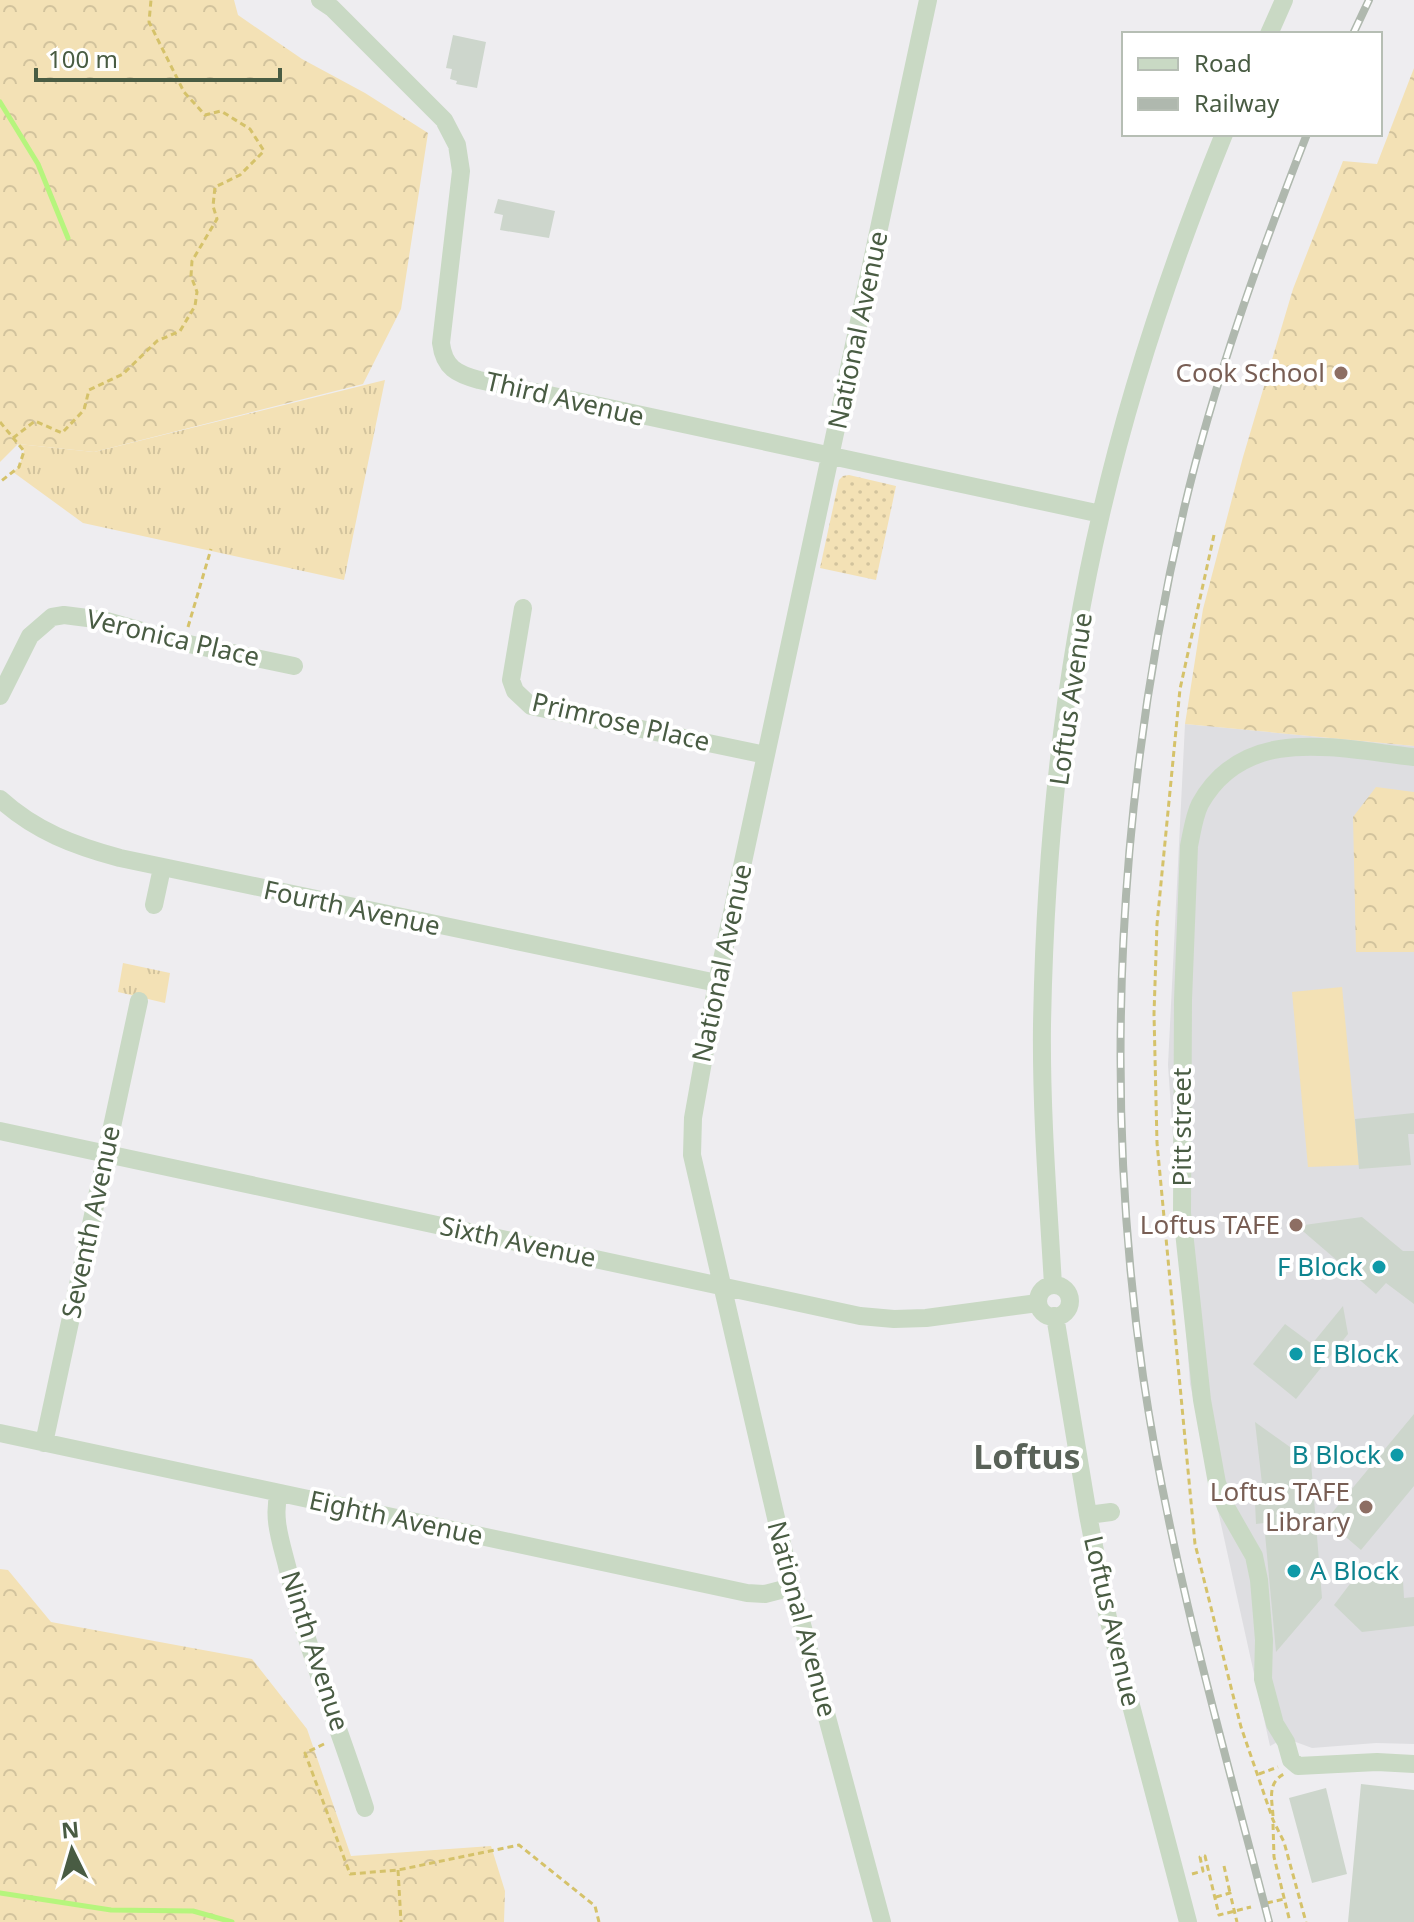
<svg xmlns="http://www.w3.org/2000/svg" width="1414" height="1922" viewBox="0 0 1414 1922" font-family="'Noto Sans',sans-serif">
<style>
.education{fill:#dedee1}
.grass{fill:url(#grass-tufts)}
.forest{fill:url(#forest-crowns)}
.park{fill:url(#park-dots)}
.pitch{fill:#f3e1b5}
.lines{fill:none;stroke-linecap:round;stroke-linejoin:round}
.stream{stroke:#b6f57d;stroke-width:5}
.building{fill:#cdd6cc}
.path{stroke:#d5c26a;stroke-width:3;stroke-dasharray:6 4;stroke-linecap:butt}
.minor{stroke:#c9d9c4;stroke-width:18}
.rail-casing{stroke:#afb8ae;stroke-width:8}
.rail{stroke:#fff;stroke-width:5;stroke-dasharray:15;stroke-linecap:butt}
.education-dot{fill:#8d6e63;stroke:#fff;stroke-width:3}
.culture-dot{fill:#0f9aa8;stroke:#fff;stroke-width:3}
.labels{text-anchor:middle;stroke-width:8;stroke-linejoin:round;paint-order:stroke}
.street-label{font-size:26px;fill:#495c43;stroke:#fff}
.education-label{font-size:26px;fill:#785e54;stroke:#fff;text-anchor:end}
.culture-label{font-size:26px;fill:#0d838f;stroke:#fff;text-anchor:end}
.district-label{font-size:34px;font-weight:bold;fill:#5a6359;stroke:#fff}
</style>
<defs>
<pattern id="grass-tufts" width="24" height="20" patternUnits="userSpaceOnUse" patternTransform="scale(2)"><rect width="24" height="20" fill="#f3e1b5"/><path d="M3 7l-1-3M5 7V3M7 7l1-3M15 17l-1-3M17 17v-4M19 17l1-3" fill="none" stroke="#d2c39d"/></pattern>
<pattern id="forest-crowns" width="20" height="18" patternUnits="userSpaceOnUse" patternTransform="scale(2)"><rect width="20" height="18" fill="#f3e1b5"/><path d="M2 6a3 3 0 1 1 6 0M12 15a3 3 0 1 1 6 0" fill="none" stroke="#d2c39d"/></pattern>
<pattern id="park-dots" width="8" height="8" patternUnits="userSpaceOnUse" patternTransform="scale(2)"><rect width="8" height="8" fill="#f3e1b5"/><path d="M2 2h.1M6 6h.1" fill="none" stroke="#d2c39d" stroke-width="1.8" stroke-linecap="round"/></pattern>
</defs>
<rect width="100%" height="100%" fill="#eeedf0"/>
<path class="education" d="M1185,724L1414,746V1744L1376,1743L1312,1748L1285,1738L1270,1746L1190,1384L1168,1065Z"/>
<path class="grass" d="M385,380L344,580L83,523L13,472L19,467L24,451L18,444L94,452Z
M123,963L170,973L165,1003L118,992Z"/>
<path class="forest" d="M0,0H234L238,15L302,59L365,93L428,133L401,309L363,384L94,452L18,444L0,462Z
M1414,68V746L1185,724L1203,609L1243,457L1293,289L1343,161L1377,164Z
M1376,787L1414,792V952H1356L1353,817Z
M0,1569L8,1570L51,1622L252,1659L307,1729L351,1856L491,1846L505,1891L504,1922H0Z"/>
<path class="park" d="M849,475L896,486L876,580L820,568L839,480L843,476Z"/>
<path class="pitch" d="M1342,987L1359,1165L1308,1167L1292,992Z"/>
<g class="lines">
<path class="stream" d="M0,102L38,164L68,238
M0,1893L111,1910L193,1911L232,1922"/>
</g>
<path class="building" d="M453,35L486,42L477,88L456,84L457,81L450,79L452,69L446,68Z
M498,199L555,211L549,238L500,230L503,215L494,213Z
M1414,1113V1134H1408L1411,1165L1359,1169L1355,1119Z
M1362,1217L1403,1251H1414V1304L1386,1283L1376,1294L1297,1226Z
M1343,1306L1348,1334L1296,1399L1253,1364L1285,1324L1312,1344Z
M1414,1414V1486L1361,1550L1326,1520Z
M1255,1422L1311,1462L1322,1598L1276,1652L1264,1523L1256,1524L1255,1502L1264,1501Z
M1380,1566L1381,1583L1403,1581L1404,1598L1414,1597V1626L1362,1632L1334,1605L1362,1568Z
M1361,1784L1414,1790V1922H1348Z
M1326,1788L1347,1874L1312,1883L1289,1798Z"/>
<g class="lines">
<path class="path" d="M0,422L24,451L19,467L0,482
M13,438L35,421L62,433L84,410L89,390L123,374L157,341L180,331L195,306L197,292L191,276L192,261L217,219L213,206L215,187L240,175L264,151L250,129L221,111L205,115L184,92L149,22L151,0
M1214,535L1180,689L1157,924L1154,1014L1157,1143L1195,1544L1241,1727L1273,1820L1284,1842L1306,1922
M188,627L211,549
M324,1744L305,1753L350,1874L398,1870L519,1845L595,1906L599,1922
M1259,1774L1278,1767
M1273,1816C1272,1799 1267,1783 1284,1774
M1273,1824L1274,1857L1290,1922
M1224,1866L1230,1893
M398,1870L401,1922
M1192,1874L1203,1871L1200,1857L1205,1856L1219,1915L1251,1907
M1216,1897L1230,1893L1237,1922
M1267,1903L1284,1899"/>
<path class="minor" d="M320,0L332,8L444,120L457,145L461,171L441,343C444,368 457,374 479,380L1101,514
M1269,34L1284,0
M523,608L511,680L515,691L531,706L766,755
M0,696L30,636L52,617L64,615L103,620L184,643L294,666
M1414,757C1338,749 1245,723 1200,804C1194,816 1192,832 1189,846L1183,1000L1182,1213L1202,1400L1217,1483L1226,1507L1254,1556L1259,1580L1264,1640L1263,1679L1275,1724L1286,1742L1291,1760L1298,1766L1377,1762L1414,1764
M0,799C35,831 75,846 120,858L717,983
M154,905L162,868
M0,1131L860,1316L894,1319L926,1318L1038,1303
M1053,1285C1048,1199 1041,1111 1042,1025C1045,854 1062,680 1101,514C1131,384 1174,257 1224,134
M1038 1301a16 16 0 1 1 32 0a16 16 0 1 1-32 0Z
M1055,1316L1088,1515L1108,1618L1188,1922
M0,1433L747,1593L765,1594L792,1587
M44,1443L139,1001
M279,1493C272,1517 281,1542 287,1566C306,1649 339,1727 365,1808
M1088,1515L1111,1512
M882,1922L792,1587L692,1155L693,1118L717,983L928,0"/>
<g class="rail-casing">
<path id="rail" d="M1353,34L1369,0
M1269,1922C1222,1741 1170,1561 1143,1376C1102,1088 1118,792 1184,509C1214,381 1259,257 1307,134"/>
</g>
<use href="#rail" class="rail"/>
</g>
<g class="education-dot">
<circle cx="1341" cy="373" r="8"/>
<circle cx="1296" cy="1225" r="8"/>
<circle cx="1366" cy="1507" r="8"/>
</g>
<g class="culture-dot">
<circle cx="1379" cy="1267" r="8"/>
<circle cx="1296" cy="1354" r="8"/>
<circle cx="1397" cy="1455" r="8"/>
<circle cx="1294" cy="1571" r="8"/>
</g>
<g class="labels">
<g class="street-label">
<text transform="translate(858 330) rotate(-78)" y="9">National Avenue</text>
<text transform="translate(565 399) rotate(13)" y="9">Third Avenue</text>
<text transform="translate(173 638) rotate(13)" y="9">Veronica Place</text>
<text transform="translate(1071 699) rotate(-82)" y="9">Loftus Avenue</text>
<text transform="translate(621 722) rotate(13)" y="9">Primrose Place</text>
<text transform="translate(352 908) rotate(12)" y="9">Fourth Avenue</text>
<text transform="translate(722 963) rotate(-78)" y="9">National Avenue</text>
<text transform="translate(1182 1127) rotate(-90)" y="9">Pitt street</text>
<text transform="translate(91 1222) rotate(-78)" y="9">Seventh Avenue</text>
<text transform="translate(518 1242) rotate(12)" y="9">Sixth Avenue</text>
<text transform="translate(396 1518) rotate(12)" y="9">Eighth Avenue</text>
<text transform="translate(802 1619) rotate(75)" y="9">National Avenue</text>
<text transform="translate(1112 1621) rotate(77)" y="9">Loftus Avenue</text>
<text transform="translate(315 1651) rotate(72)" y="9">Ninth Avenue</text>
</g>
<g class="education-label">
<text x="1325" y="382">Cook School</text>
<text x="1280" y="1234">Loftus TAFE</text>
<text x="1350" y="1501">Loftus TAFE<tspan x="1350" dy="30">Library</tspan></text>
</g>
<g class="culture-label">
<text x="1363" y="1276">F Block</text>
<text x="1312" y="1363" text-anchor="start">E Block</text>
<text x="1381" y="1464">B Block</text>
<text x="1310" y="1580" text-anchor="start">A Block</text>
</g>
<g class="district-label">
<text x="1027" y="1469">Loftus</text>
</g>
</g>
<rect x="1122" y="32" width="260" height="104" fill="#ffffff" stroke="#b6beb4" stroke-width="2"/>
<rect x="1138" y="58" width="40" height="12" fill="#c9d9c4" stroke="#b6beb4" stroke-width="2"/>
<text x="1194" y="72" font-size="24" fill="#495c43">Road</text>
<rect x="1138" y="98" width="40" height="12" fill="#afb8ae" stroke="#b6beb4" stroke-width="2"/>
<text x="1194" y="112" font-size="24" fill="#495c43">Railway</text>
<g transform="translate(72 1850) rotate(355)" stroke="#ffffff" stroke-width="6" paint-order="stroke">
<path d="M0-6L14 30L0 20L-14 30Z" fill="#495c43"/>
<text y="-12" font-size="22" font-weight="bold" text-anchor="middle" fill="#495c43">N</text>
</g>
<path d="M36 68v12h244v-12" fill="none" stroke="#495c43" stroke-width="4"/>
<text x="48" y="68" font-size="24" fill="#495c43" stroke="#ffffff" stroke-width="6" paint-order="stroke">100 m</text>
</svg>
